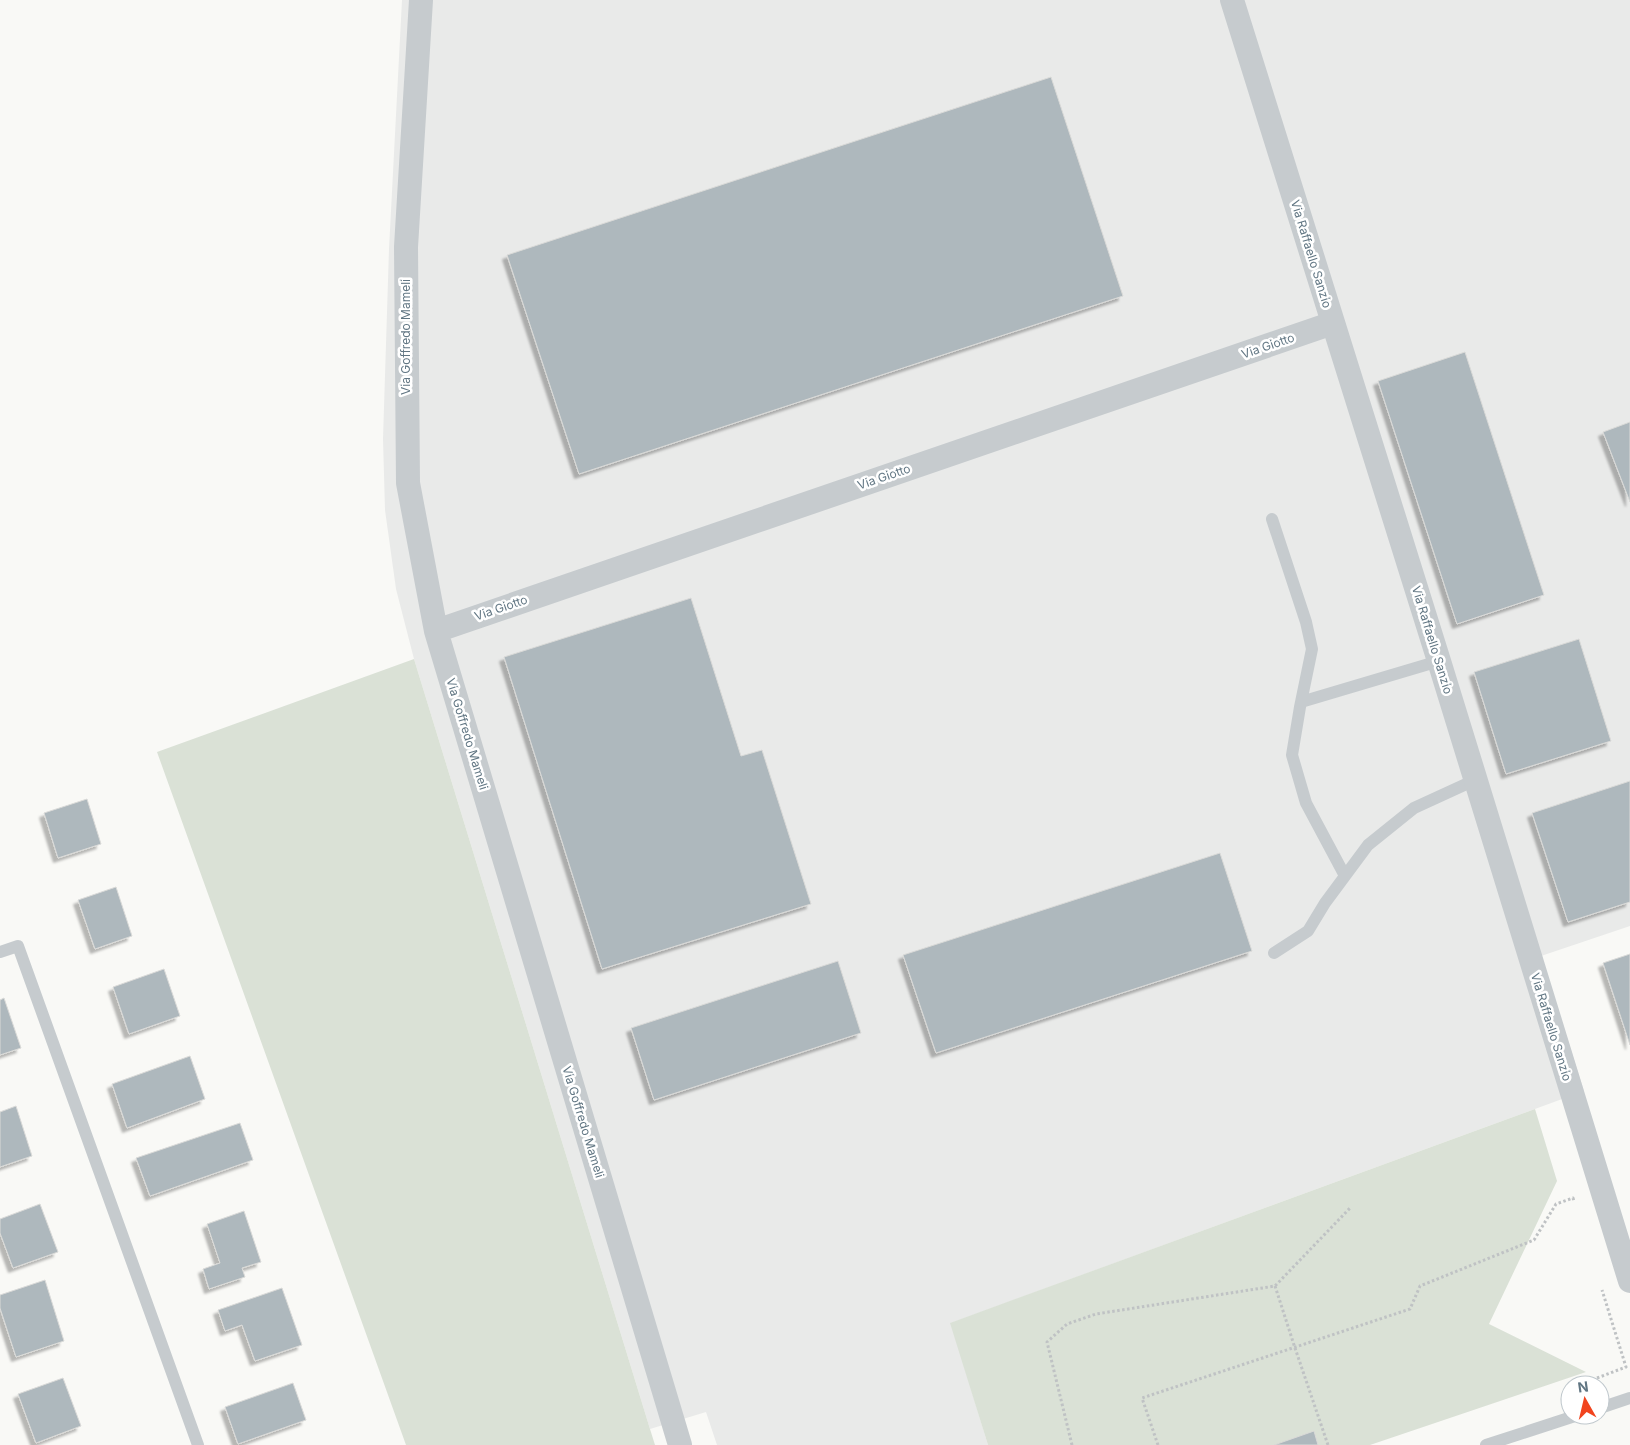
<svg xmlns="http://www.w3.org/2000/svg" width="1630" height="1445" viewBox="0 0 1630 1445" font-family="Inter,sans-serif">
<style>
.built{fill:#e9eae9}
.green{fill:#dae1d6}
.building{fill:#aeb8bd;stroke:#dadad8;filter:url(#shadow)}
.lines{fill:none;stroke-linecap:round;stroke-linejoin:round}
.path{stroke:#bfc2c4;stroke-width:3;stroke-dasharray:2.5 2.5;stroke-linecap:butt}
.service{stroke:#c6cbce;stroke-width:12}
.minor{stroke:#c6cbce;stroke-width:24}
.labels{text-anchor:middle;stroke-width:5;stroke-linejoin:round;paint-order:stroke}
.street-label{font-size:12px;fill:#617683;stroke:#fff}
</style>
<defs>
<filter id="shadow"><feDropShadow dx="-4.5" dy="4.5" stdDeviation="1" flood-color="#0004"/></filter>
</defs>
<rect width="100%" height="100%" fill="#f9f9f6"/>
<path class="built" d="M402,0H1630V926L1541,956L1584,1091L951,1323L988,1445H717L706,1412L650,1429L414,659L396,589L385,510L383,439L389,249Z"/>
<path class="green" d="M414,659L650,1429L655,1445H406L157,752Z
M1535,1109L1557,1181L1489,1324L1586,1372L1370,1445H988L950,1323Z"/>
<path class="building" d="M1051,77L1123,296L579,474L507,255Z
M1465,352L1544,595L1457,624L1378,381Z
M1630,422V502L1603,432Z
M691,598L741,756L762,750L811,904L602,969L504,657Z
M1579,639L1611,741L1506,774L1474,672Z
M1630,781V902L1568,922L1532,813Z
M87,799L101,844L58,858L44,813Z
M1220,853L1252,951L936,1053L903,955Z
M116,887L132,936L95,949L78,900Z
M1630,954V1045L1603,963Z
M838,961L861,1033L654,1100L631,1028Z
M164,969L180,1016L129,1034L113,987Z
M4,998L21,1048L0,1055V1000Z
M190,1056L205,1099L127,1128L112,1084Z
M16,1106L32,1156L0,1167V1112Z
M240,1123L253,1160L150,1196L136,1158Z
M40,1204L58,1252L13,1268L0,1233V1219Z
M244,1211L261,1262L242,1268L245,1277L209,1289L203,1269L220,1263L207,1224Z
M45,1280L64,1341L16,1357L0,1308V1295Z
M282,1288L302,1345L255,1361L242,1325L225,1331L218,1310Z
M63,1378L81,1426L36,1443L18,1394Z
M293,1383L306,1420L238,1444L225,1407Z
M1314,1431L1318,1445H1274Z"/>
<g class="lines">
<path class="path" d="M1275,1286L1295,1348L1328,1445
M1597,1378L1626,1367L1602,1290
M1072,1445L1047,1342L1067,1324L1096,1314L1275,1286L1351,1207
M1158,1445L1142,1398L1410,1309L1420,1286L1534,1240L1556,1204L1573,1198L1574,1201"/>
<path class="service" d="M1272,519L1306,622L1312,649L1300,707L1292,755L1306,803L1345,876
M1301,702L1439,661
M0,952L18,946L198,1445
M1274,953L1308,931L1325,903L1368,845L1414,808L1475,780
M1600,1408L1630,1398
M1486,1445L1578,1415"/>
<path class="minor" d="M421,0L406,247L408,483L436,631L680,1445
M1232,0L1439,661L1630,1281
M436,631L1333,323"/>
</g>
<g class="labels">
<g class="street-label">
<text transform="translate(1311 254) rotate(73)" y="4">Via Raffaello Sanzio</text>
<text transform="translate(406 337) rotate(-90)" y="4">Via Goffredo Mameli</text>
<text transform="translate(1268 346) rotate(-19)" y="4">Via Giotto</text>
<text transform="translate(884 477) rotate(-19)" y="4">Via Giotto</text>
<text transform="translate(501 608) rotate(-19)" y="4">Via Giotto</text>
<text transform="translate(1432 640) rotate(73)" y="4">Via Raffaello Sanzio</text>
<text transform="translate(467 734) rotate(73)" y="4">Via Goffredo Mameli</text>
<text transform="translate(1551 1027) rotate(73)" y="4">Via Raffaello Sanzio</text>
<text transform="translate(583 1122) rotate(73)" y="4">Via Goffredo Mameli</text>
</g>
</g>
<g transform="translate(1585 1400) rotate(352)"><circle r="24" fill="#ffffff" stroke="#c0c8cd"/>
<path d="M0-4L9 19L0 12L-9 19Z" fill="#f1441e"/>
<text y="-8" font-size="14" font-weight="bold" text-anchor="middle" fill="#617683">N</text>
</g>
</svg>
